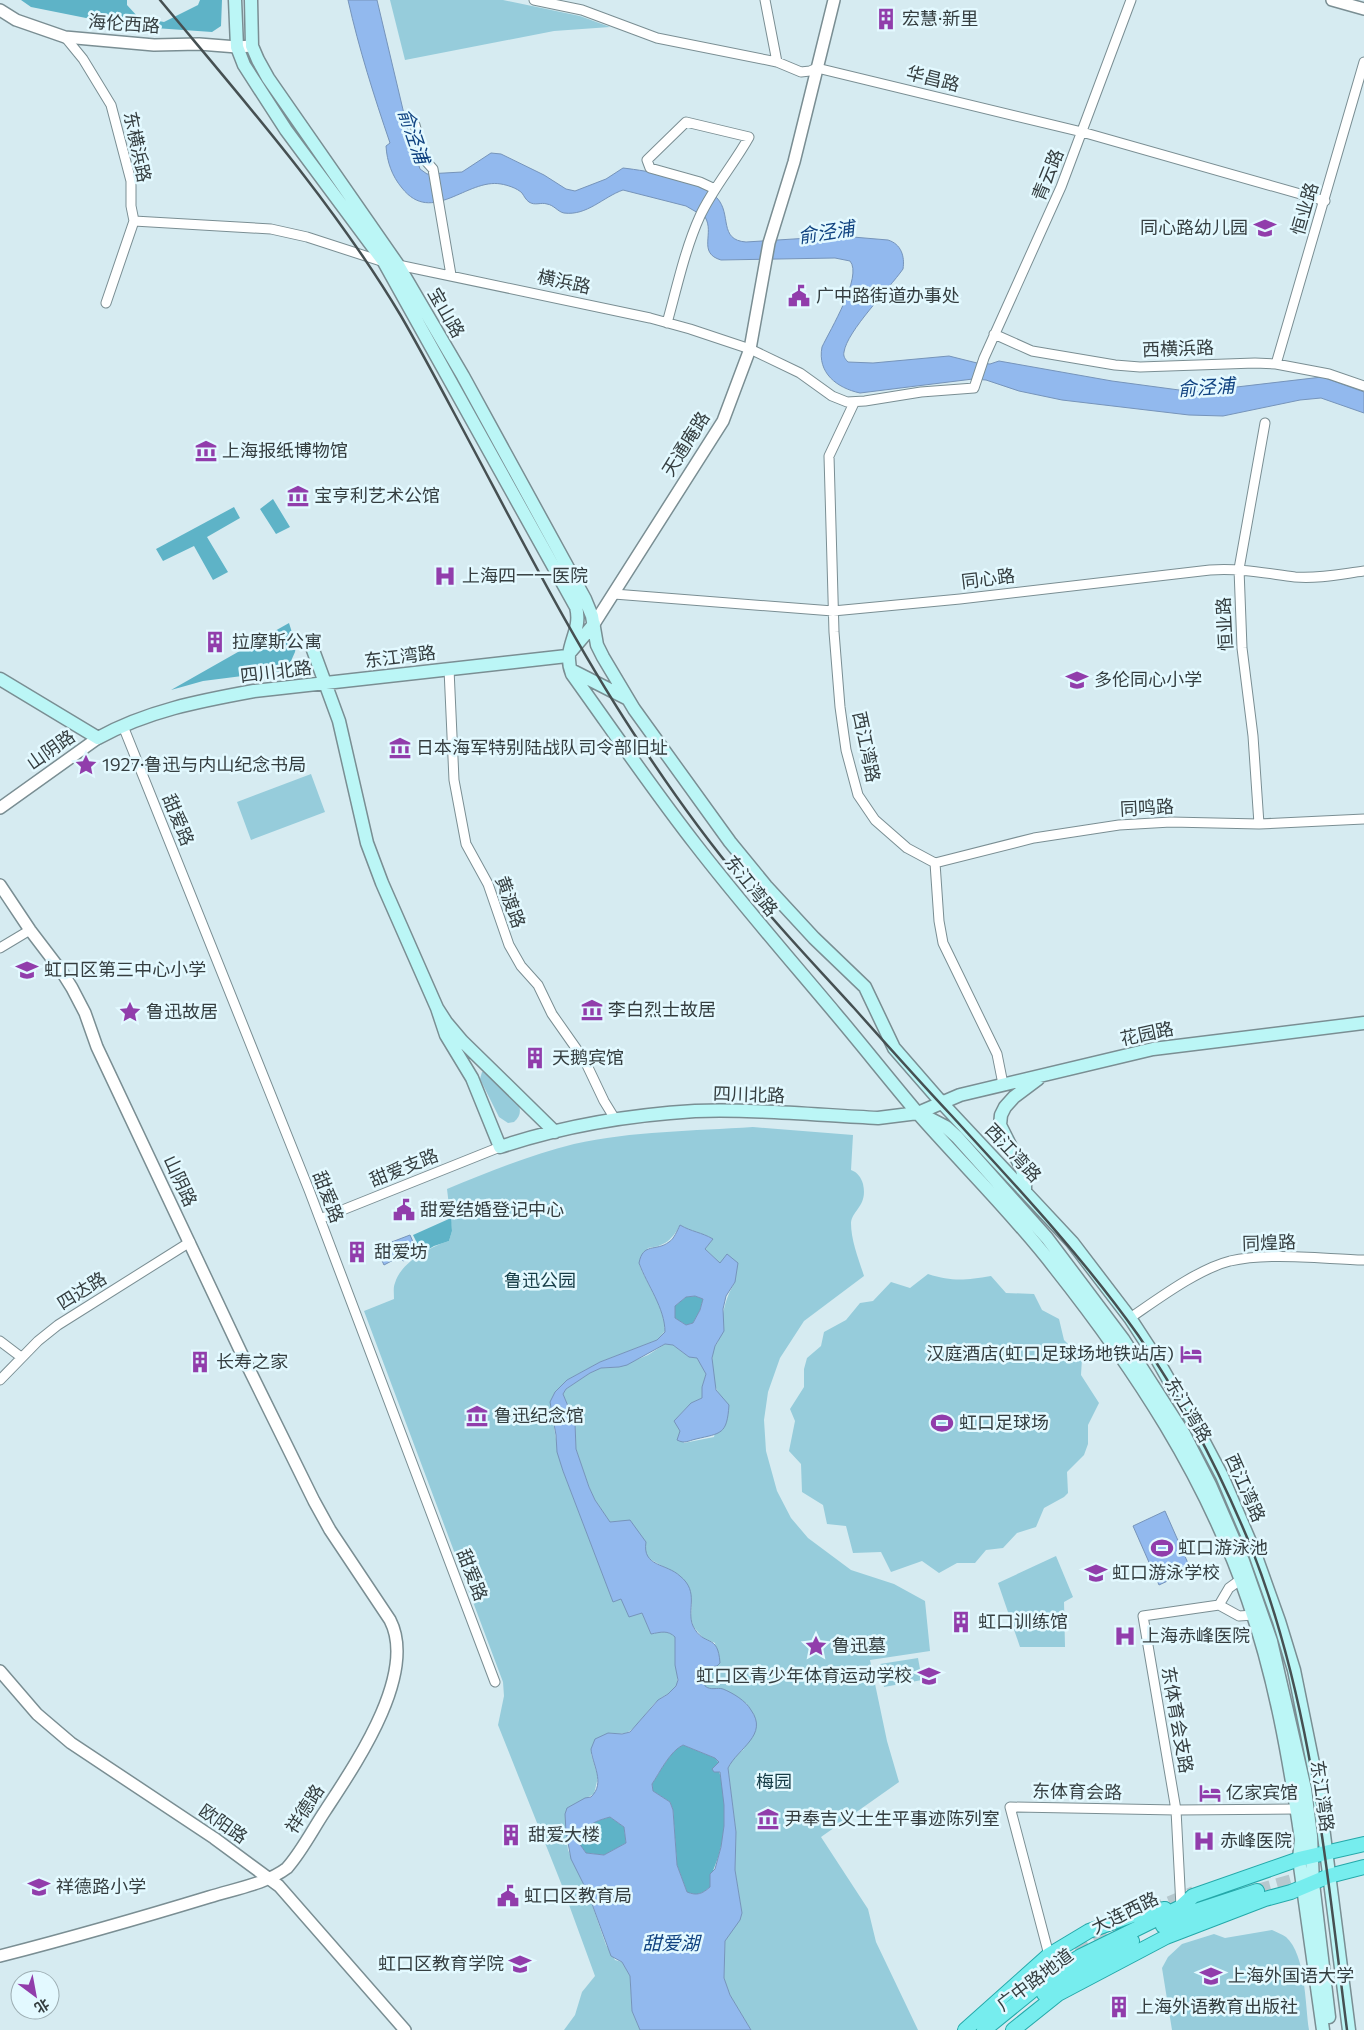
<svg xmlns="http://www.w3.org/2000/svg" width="1364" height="2030" viewBox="0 0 1364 2030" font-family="Commissioner,'Noto Sans SC',sans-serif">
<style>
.green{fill:#96ccdb}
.forest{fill:#5eb3c7}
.water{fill:#92b9ee;stroke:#7694ba;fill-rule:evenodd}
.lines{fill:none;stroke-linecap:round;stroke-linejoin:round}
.primary-tunnel{stroke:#b6c8ce;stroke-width:14;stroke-dasharray:14 7;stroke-linecap:butt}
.minor-casing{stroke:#7a8e93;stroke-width:11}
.tertiary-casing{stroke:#7a8e93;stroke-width:14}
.secondary-casing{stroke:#7a8e93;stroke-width:15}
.primary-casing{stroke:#24a8a9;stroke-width:16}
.minor{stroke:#fff;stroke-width:9}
.tertiary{stroke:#fff;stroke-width:11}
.secondary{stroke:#bbf6f6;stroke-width:12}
.primary{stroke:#76edee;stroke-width:14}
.rail{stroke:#465052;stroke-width:2.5}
.labels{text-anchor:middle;stroke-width:5;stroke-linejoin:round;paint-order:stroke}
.poi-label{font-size:18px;fill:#353e40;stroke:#e3f9ff;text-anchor:start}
.street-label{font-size:18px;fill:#353e40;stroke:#e3f9ff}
.park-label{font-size:18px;fill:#153c46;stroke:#e3f9ff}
.water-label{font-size:19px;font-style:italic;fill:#114381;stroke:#e3f9ff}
</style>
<rect width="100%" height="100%" fill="#d6ebf1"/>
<path class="green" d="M390,0H503L580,16L610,27L554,31L405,60Z
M311,774L325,812L251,840L237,802Z
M486,1071L518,1102C521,1110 521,1116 514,1122L508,1123L499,1117L480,1079L482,1072Z
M753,1127L853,1135L851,1170C857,1172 861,1177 863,1184C868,1206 852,1210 851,1223C851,1241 859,1260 864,1276L804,1321L780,1358L768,1392L764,1420L766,1451L777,1491L791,1518L808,1538L851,1570L894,1584L925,1601L930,1651L870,1660L887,1741L899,1782L821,1837L868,1909L876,1942L918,2030H751L730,1995L724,1978L725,1941L742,1913L735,1870L736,1832L728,1768L733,1758L744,1749L747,1704L722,1689H709L705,1686L703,1674L710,1667L717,1666L715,1643L703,1638L693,1626L691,1617L692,1599L680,1576L648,1558L621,1521L610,1522L595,1500L589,1487L576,1449L575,1423L563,1394L566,1389L590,1373L601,1368L619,1367L648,1355L665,1344L673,1345L689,1357H697L706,1374L702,1387V1398L691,1403L674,1421L678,1425L684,1443L714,1437L721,1397C712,1385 710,1363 714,1348C716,1344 719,1342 719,1338C724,1314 722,1304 735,1282L720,1263L705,1249L713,1239C701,1232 692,1232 680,1225C672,1240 665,1246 648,1248L639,1264C647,1285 665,1308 665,1331L657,1340L600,1362L567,1380L551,1410C555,1430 557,1451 563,1471L613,1601L621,1598L642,1613L651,1634C661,1632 668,1630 676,1637C676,1643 678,1681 677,1684C673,1693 664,1695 657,1701C648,1709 637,1728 628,1732C622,1735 615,1733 608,1733L591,1754L598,1777L594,1794L567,1808L566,1832L568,1850L588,1893L606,1945L615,1960L622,1962L630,1976L632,2011L640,2030H564L575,2015L582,1992L595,1976L561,1883L498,1725L504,1696L503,1682L364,1311L394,1299C394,1294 393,1287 395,1283C401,1262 430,1247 449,1241L452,1231L447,1189C488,1172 530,1155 574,1144C632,1131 694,1131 753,1127Z
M928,1274C953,1282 966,1280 991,1276L1006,1293L1034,1294L1042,1310L1059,1319L1064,1340L1082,1358L1081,1375L1099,1403L1088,1425V1444L1084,1455L1067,1472L1068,1493L1064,1497L1044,1508L1036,1527L1017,1533L1003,1548L986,1550L975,1563H957L939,1573L922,1561L891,1572L881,1552L853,1553L846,1526L827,1524L823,1505L802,1492L801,1464L789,1451L795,1421L790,1409L804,1387V1369L807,1358L821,1346L824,1332L846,1320L860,1303L873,1301L891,1282L910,1288Z
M1056,1556L1073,1597L1064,1602L1065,1647H1020L998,1583Z
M918,1658L922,1680L884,1687L880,1664Z
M1272,1930C1276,1932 1282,1934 1286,1937C1306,1955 1305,2004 1309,2030H1172L1162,1968L1168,1957L1182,1944L1214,1934L1225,1938Z"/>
<path class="forest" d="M21,0H127V5L138,17L164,22L198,5L200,0H222L221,26L212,32L126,26L31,7Z
M273,499L290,527L276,534L260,509Z
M234,507L240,518L207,537L228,572L213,580L194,546L163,561L156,549Z
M289,623L296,645L295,652L291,661L281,671L203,681L171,690Z
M451,1218L452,1231L449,1241L434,1246L422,1253L413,1235Z
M695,1296L703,1299L700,1310L693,1323L686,1325L675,1318V1306L686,1297Z
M683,1745L715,1758L719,1763L717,1765C726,1789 727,1826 720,1850C717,1864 710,1873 710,1887C702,1894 697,1896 687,1892L677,1865L673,1810L670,1802L653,1791L652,1784C661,1771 669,1752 683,1745Z
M610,1817L624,1827L626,1843L604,1855L586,1853L579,1843C586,1825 592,1822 610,1817Z"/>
<path class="water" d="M348,0H377L409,135L420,169L427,174L462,172L491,153L501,154L544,175L566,189L575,191L606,179L623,168C648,171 700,179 717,198C732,214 718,240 746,242L841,236L888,240C901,244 905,256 903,269C889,289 847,331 844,352C843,356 845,359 848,362L873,363L949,356L977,363L990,364L999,361L1112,381L1194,392L1322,377L1364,392V413L1321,398L1300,400L1223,416L1189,415L1062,400L1019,391L986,380L973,379L860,393C837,388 817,373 822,347C830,330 863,276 850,261L835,258L721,260C697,253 715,233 705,217L686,206L623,190C603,197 587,216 564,213C558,212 554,205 547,204C541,202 535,206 529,202C526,200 524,196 522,193C517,188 507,185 501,184C467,178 432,226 402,188C392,176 387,162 386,146L390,143C374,96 359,49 348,0Z
M680,1225C692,1232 701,1232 713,1239L705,1249L720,1263L727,1254L738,1263L735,1282L726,1296L723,1309L724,1331L715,1346L712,1358L716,1390L729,1405C727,1435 721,1433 696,1439C687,1441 685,1444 677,1440L680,1431L674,1421L691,1403L702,1398V1387L706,1374L697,1358L689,1357L673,1345L665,1344L627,1365L619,1367L601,1368L590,1373L566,1389L563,1394L575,1423L576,1449L589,1487L595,1500L610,1522L630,1520L646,1542C642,1567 666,1563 680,1576C700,1592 686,1610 693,1626C704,1648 718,1632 720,1663L717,1666L710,1667L703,1674L705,1686C711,1691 717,1687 723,1689C733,1693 746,1701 751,1710C769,1735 738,1748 728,1768L736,1832L735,1870L742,1913L740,1920L725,1941L724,1978L730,1995L751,2030H640L632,2011L630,1976L622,1962L611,1956L588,1893L571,1859L566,1832L565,1814L567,1808L585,1798L591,1797C606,1783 592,1764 591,1749L595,1739L608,1733L622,1734L630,1732L658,1700L668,1694L676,1686L678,1680L675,1665V1637C668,1630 661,1632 651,1634L642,1613L629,1617L621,1599L613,1602L563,1471L557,1452L556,1435L550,1402L555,1392L567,1380L600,1362L657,1340L665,1332C665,1308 647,1285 639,1263C643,1242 656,1252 669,1242C674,1239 677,1231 680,1225ZM695,1296L703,1299L700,1310L693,1323L686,1325L675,1318V1306L686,1297ZM683,1745L715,1758L719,1762L712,1769L714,1772H720L724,1805V1826L721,1847L715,1869L710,1874V1887C702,1894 697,1896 687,1892L677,1865L673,1810L670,1802L653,1791L652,1784C660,1772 670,1751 683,1745ZM610,1817L624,1827L626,1843L604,1855L586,1853L579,1843C586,1825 592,1822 610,1817Z
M410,1235L418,1253L403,1261L399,1257L384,1265L376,1248Z
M1165,1511L1191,1570L1159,1585L1133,1526Z"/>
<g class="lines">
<path class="primary-tunnel" d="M1257,1891L1314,1875
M1076,1951L1155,1909L1194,1893"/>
<g class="minor-casing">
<path id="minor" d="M534,0L582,10L657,38L777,62L801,72L810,71L817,68L1082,132L1325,201
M765,0L777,62
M65,37L83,59L111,105L131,181V206L134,221L106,303
M415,125L424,159L433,169L451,275
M134,221L271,229L307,237L384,262L650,318L690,329L750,349L800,373L832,396L847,402L865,401L921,392L974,388L984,358L1061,187L1131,0
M667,323C677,287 685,249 700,216C713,188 734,164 749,137L686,122L647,160L650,168L700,182L715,189
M994,334L1032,351L1115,365L1140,367L1255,363L1276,364L1329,374L1364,386
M1276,364L1364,62
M854,403L829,456L834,632L840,707L846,750L858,795L875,820L907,848L935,863
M614,594L833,611L960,599L1210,570C1241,568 1264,573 1295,577C1318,579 1341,574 1364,571
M449,669L454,780L466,844L488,884L509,945L521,966L538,985L552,1014L585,1061L604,1101L615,1119
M123,726L309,1190L495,1682
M1259,824L1253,736L1242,648L1239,569L1265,423
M935,863L1034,838L1119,825L1171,822L1259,824L1364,819
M935,863L939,921L943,943L997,1054L1003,1084
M0,948L30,930
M320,1219L500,1147
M1130,1318C1158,1299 1198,1269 1230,1261C1270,1252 1323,1259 1364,1260
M0,1341L21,1357
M0,1380L38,1341L58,1325L190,1242
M1219,1605L1239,1616L1253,1615
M1219,1605L1229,1588L1240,1580
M1181,1907L1176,1810L1143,1616L1219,1605
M1049,1955L1010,1807L1176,1810L1296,1809"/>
</g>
<g class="tertiary-casing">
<path id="tertiary" d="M1332,0L1364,9
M0,10L16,20L65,37L154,45L199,44L237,47L252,46
M594,624L723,421L750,349L769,243L794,162L834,0
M0,808L98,738
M0,885L30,930L62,972L72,988L85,1013L97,1047L247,1365L314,1501L330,1530L390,1620C418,1674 355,1765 325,1811C313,1829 302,1851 287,1868C266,1884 234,1889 209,1897C140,1918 70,1938 0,1956
M0,1671L37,1714L71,1743L214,1838L279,1886L405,2030"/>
</g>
<g class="secondary-casing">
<path id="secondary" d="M235,0L237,47L244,65L286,130L384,262L576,607C583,633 561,647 572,674C613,731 653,790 696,845C740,902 788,957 835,1013C862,1045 888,1078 915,1110C961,1163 1012,1212 1055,1268C1135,1369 1206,1477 1248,1600C1275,1677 1289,1758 1301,1839L1299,1859L1323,2030
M251,0L252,46L258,60L268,78L398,265L463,376L585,599L592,616L597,645L603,657L634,709L730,842L766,886L814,938L865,987L894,1048L941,1102L1072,1242L1130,1318L1158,1361L1203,1440L1222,1476L1254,1551L1279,1621L1294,1670L1318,1788L1349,2030
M313,650L339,721L367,843L382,883L437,1008L446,1022L462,1041L555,1132
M571,670L628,699
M0,679L98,738C147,711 199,701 254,691L567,656L594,624
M437,1008L446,1035L472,1078L500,1147C563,1126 629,1115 695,1111C755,1109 817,1115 878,1118L918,1113L960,1095L1153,1049L1364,1023
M923,1115L946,1127L957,1137L1047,1238L1123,1339L1184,1434L1210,1485L1243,1561L1271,1641L1305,1789L1311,1836L1313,1883L1329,2017
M1025,1192V1179L1021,1167L1000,1125L1001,1115L1005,1107L1014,1097L1038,1079"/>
</g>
<g class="primary-casing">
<path id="primary" d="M1163,1926L1193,1912L1257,1891
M1044,1994L1091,1961L1132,1941
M965,2030L1049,1955L1089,1931L1136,1914L1165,1909
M984,2030L1054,1973L1081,1956L1181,1907L1193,1896L1299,1859L1364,1844
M1013,2030L1058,1994L1166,1937L1265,1899L1291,1892L1329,1876L1364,1867"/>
</g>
<use href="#minor" class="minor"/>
<use href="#tertiary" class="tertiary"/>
<use href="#secondary" class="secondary"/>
<use href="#primary" class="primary"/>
<path class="rail" d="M160,0C244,101 333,202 401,316C419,347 436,379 453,411C514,524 571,640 642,746C673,793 706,839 742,882C777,926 816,966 854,1008C886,1044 918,1080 951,1115C1016,1186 1082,1256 1138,1335C1183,1400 1221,1474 1251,1547C1312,1701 1326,1867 1347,2030"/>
</g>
<defs>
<g id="building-bare" transform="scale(1.725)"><path d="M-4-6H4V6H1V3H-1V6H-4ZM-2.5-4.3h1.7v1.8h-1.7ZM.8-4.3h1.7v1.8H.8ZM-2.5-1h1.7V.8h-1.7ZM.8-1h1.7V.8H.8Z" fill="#913dab" stroke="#e3f9ff" stroke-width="2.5" paint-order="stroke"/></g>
<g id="school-bare" transform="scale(1.725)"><path d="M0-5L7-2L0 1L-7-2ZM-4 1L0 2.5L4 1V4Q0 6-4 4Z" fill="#913dab" stroke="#e3f9ff" stroke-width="2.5" paint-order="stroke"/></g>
<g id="civic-bare" transform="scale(1.725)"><path d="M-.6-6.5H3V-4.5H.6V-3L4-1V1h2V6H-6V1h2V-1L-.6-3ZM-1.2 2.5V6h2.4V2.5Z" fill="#913dab" stroke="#e3f9ff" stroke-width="2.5" paint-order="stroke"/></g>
<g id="museum-bare" transform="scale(1.725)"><path d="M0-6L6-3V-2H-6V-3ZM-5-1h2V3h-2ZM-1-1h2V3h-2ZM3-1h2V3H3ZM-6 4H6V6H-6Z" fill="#913dab" stroke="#e3f9ff" stroke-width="2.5" paint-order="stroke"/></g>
<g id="hospital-bare" transform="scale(1.725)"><path d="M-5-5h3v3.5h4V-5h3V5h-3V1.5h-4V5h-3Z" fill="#913dab" stroke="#e3f9ff" stroke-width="2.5" paint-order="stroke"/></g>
<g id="sight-bare" transform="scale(1.725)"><path d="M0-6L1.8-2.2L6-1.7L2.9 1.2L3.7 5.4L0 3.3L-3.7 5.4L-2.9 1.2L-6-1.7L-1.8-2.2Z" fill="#913dab" stroke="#e3f9ff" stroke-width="2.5" paint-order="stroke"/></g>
<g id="hotel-bare" transform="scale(1.725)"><path d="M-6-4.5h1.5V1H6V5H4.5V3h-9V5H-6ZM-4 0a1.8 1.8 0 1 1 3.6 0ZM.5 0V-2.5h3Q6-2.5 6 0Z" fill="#913dab" stroke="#e3f9ff" stroke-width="2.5" paint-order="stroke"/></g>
<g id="stadium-bare" transform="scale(1.725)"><path d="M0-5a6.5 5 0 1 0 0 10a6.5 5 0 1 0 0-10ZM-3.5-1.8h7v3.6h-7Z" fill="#913dab" stroke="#e3f9ff" stroke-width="2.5" paint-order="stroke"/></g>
<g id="university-bare" transform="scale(1.725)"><path d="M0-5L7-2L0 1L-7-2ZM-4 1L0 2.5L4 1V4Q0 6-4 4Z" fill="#913dab" stroke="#e3f9ff" stroke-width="2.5" paint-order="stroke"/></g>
</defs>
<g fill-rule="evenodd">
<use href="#building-bare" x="886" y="19"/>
<use href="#school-bare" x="1265" y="228"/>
<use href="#civic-bare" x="799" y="296"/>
<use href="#museum-bare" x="206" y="451"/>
<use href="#museum-bare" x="298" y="496"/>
<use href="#hospital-bare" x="445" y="576"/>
<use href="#building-bare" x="215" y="642"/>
<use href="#school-bare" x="1077" y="680"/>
<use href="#museum-bare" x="400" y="748"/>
<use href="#sight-bare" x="86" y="765"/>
<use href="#school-bare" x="27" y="970"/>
<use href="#museum-bare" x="592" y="1010"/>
<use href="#sight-bare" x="130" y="1012"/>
<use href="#building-bare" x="535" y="1058"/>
<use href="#civic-bare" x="404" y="1210"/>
<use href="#building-bare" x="357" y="1252"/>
<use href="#hotel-bare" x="1191" y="1354"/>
<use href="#building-bare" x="200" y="1362"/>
<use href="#museum-bare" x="477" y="1416"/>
<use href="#stadium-bare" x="942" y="1423"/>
<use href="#stadium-bare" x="1162" y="1548"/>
<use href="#school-bare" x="1096" y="1573"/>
<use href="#building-bare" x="961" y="1622"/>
<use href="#hospital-bare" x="1125" y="1636"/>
<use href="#sight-bare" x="816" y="1646"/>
<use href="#school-bare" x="929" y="1676"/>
<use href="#hotel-bare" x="1210" y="1793"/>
<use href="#museum-bare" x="768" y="1819"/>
<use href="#building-bare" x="511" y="1835"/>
<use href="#hospital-bare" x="1204" y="1841"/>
<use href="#school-bare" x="39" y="1887"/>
<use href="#civic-bare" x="508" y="1896"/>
<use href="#school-bare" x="520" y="1964"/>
<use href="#university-bare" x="1211" y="1976"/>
<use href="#building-bare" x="1119" y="2007"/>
</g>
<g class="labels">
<g class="poi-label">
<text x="902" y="25">宏慧·新里</text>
<text x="1248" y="234" text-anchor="end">同心路幼儿园</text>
<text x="816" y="302">广中路街道办事处</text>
<text x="222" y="457">上海报纸博物馆</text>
<text x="314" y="502">宝亨利艺术公馆</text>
<text x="462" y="582">上海四一一医院</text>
<text x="232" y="648">拉摩斯公寓</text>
<text x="1094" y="686">多伦同心小学</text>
<text x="416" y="754">日本海军特别陆战队司令部旧址</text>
<text x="102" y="771">1927·鲁迅与内山纪念书局</text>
<text x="44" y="976">虹口区第三中心小学</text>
<text x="608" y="1016">李白烈士故居</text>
<text x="146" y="1018">鲁迅故居</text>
<text x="552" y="1064">天鹅宾馆</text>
<text x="420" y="1216">甜爱结婚登记中心</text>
<text x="374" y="1258">甜爱坊</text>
<text x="1174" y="1360" text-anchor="end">汉庭酒店(虹口足球场地铁站店)</text>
<text x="216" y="1368">长寿之家</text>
<text x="494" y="1422">鲁迅纪念馆</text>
<text x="959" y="1429">虹口足球场</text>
<text x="1178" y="1554">虹口游泳池</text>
<text x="1112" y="1579">虹口游泳学校</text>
<text x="978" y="1628">虹口训练馆</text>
<text x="1142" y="1642">上海赤峰医院</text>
<text x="832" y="1652">鲁迅墓</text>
<text x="912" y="1682" text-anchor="end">虹口区青少年体育运动学校</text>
<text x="1226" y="1799">亿家宾馆</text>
<text x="784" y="1825">尹奉吉义士生平事迹陈列室</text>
<text x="528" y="1841">甜爱大楼</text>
<text x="1220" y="1847">赤峰医院</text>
<text x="56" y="1893">祥德路小学</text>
<text x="524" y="1902">虹口区教育局</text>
<text x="504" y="1970" text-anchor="end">虹口区教育学院</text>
<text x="1228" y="1982">上海外国语大学</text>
<text x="1136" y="2013">上海外语教育出版社</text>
</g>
<g class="street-label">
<text transform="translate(124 24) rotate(4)" y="6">海伦西路</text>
<text transform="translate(933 79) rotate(14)" y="6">华昌路</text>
<text transform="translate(137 147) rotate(78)" y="6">东横浜路</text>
<text transform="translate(1048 175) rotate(-68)" y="6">青云路</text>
<text transform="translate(1305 209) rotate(-74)" y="6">恒业路</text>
<text transform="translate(564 282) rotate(12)" y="6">横浜路</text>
<text transform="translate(446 313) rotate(60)" y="6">宝山路</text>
<text transform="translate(1178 349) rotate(-2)" y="6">西横浜路</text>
<text transform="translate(686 444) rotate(-58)" y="6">天通庵路</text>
<text transform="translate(988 579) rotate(-7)" y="6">同心路</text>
<text transform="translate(1225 624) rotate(-93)" y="6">恒业路</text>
<text transform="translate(400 657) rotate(-7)" y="6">东江湾路</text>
<text transform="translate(276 672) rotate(-7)" y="6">四川北路</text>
<text transform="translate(866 747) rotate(78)" y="6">西江湾路</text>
<text transform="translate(51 750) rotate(-35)" y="6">山阴路</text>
<text transform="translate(1147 808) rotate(-3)" y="6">同鸣路</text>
<text transform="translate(178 820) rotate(68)" y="6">甜爱路</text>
<text transform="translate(751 886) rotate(51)" y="6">东江湾路</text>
<text transform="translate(510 902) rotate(70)" y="6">黄渡路</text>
<text transform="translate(1147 1034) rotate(-12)" y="6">花园路</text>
<text transform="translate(749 1095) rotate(2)" y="6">四川北路</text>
<text transform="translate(1013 1153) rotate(47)" y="6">西江湾路</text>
<text transform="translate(404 1168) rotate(-22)" y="6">甜爱支路</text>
<text transform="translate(180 1181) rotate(65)" y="6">山阴路</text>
<text transform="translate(328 1197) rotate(69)" y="6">甜爱路</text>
<text transform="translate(1269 1243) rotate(-2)" y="6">同煌路</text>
<text transform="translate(82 1291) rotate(-32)" y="6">四达路</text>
<text transform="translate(1188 1410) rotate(59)" y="6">东江湾路</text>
<text transform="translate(1245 1488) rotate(66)" y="6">西江湾路</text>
<text transform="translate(472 1575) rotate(69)" y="6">甜爱路</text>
<text transform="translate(1177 1720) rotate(80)" y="6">东体育会支路</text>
<text transform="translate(1077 1792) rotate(1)" y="6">东体育会路</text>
<text transform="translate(1322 1796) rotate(82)" y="6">东江湾路</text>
<text transform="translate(305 1809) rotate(-57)" y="6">祥德路</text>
<text transform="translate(223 1824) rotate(35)" y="6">欧阳路</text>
<text transform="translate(1125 1913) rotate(-26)" y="6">大连西路</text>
<text transform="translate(1035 1980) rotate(-37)" y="6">广中路地道</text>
</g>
<g class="park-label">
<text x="540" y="1287">鲁迅公园</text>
<text x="774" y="1788">梅园</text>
</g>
<g class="water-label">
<text transform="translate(414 136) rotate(71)" y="7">俞泾浦</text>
<text transform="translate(826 232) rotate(-9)" y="7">俞泾浦</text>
<text transform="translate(1206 387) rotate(-4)" y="7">俞泾浦</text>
<text x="671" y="1950">甜爱湖</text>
</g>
</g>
<g transform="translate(35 1995) rotate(148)"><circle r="24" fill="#e3f9ff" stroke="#9daeb3"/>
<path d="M0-4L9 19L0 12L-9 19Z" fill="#913dab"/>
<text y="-8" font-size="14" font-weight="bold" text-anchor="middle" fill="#353e40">北</text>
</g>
</svg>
